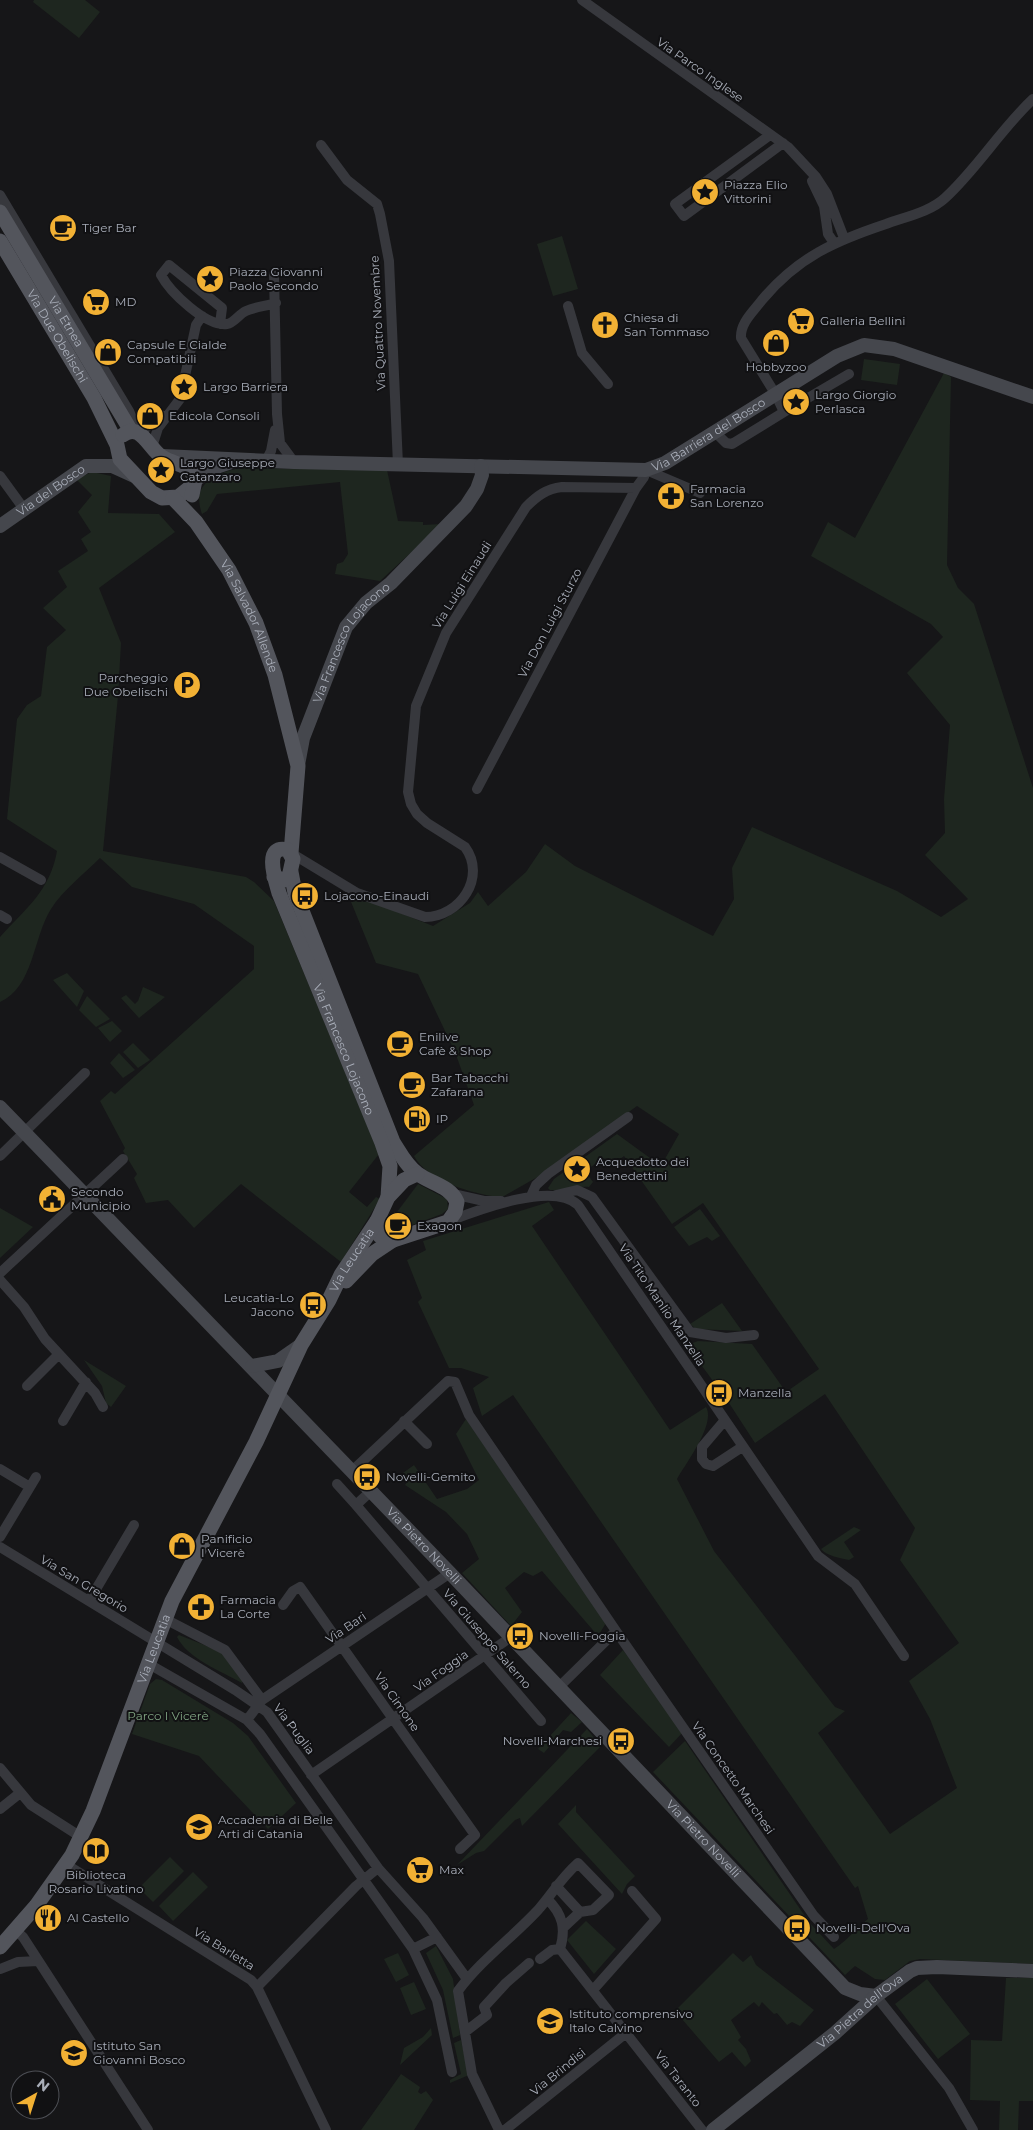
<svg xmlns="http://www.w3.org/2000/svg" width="1033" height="2130" viewBox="0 0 1033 2130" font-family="Montserrat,sans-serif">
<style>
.green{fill:#1e261f}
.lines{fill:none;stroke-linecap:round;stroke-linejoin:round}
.minor{stroke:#37383d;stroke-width:10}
.secondary{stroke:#45474d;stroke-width:14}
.primary{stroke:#53555c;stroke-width:15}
.labels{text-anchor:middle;stroke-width:4;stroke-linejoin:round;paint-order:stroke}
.street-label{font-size:12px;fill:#a8adb8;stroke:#111113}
.poi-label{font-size:12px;fill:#a8adb8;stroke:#111113;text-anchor:start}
.park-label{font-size:12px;fill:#7fa381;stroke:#111113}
</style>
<rect width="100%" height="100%" fill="#161618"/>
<path class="green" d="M34,0H85L100,12L79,38L33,2Z
M562,236L578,289L553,296L537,244Z
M864,359L900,364L897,385L861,380Z
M944,373L951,377L947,565L958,588L974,604L1033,788V1964L920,1959L910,1961L885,1980L875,1979L855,1966L845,1975L653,1772L685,1741L809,1922L834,1949C847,1941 855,1929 868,1919L858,1886L855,1888L513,1395L482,1416L473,1388L489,1377L461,1368H449L418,1302L422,1298L407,1260L426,1250L423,1241L549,1202L554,1210L532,1226L670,1430L706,1407C716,1424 686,1463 677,1479L714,1551L835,1707L845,1711L818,1733L890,1834L957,1788L930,1719L909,1681L959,1643L900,1560L915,1528L825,1394L755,1443L729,1403L694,1355L690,1344L698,1341L752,1344L786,1392L819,1369L703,1203L672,1224L624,1156L611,1166L604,1158L585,1171L593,1182L589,1187C576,1186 563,1191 550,1190L548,1188L554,1179L617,1134L661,1166L679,1134L637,1106L548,1171L504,1196L499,1197C473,1194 427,1181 414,1156L474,1105L455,1052L418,974L376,963L347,892L433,926L470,903L478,892L488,906L526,872L545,844L575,866L713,936L734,899L732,868L752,827L897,891L941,917L968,899L925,855L945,833L944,799L950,725L907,673L943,637L931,624L811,556L828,522L855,538Z
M239,468L387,470L398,521L423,522V525L442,524L380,581L335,574L337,564L343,562L348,554L340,482L217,494L207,511L202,514C191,483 215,474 239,468Z
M92,472L111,476L108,513L159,514L175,532L99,588L121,643L118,696L103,851L246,877L254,882L274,901L379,1154L349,1192L367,1207L376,1197L380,1199L341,1262L241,1184L194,1228L168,1200L146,1203L134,1178L137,1174L123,1151L125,1148L100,1101L111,1091L115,1094L254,969V946L194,904L132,887L100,858C85,873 62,891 51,909C33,937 34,987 0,1002V937C26,908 50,891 57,851L7,819L17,719L27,705L41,696L47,647L66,630L43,608L67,587L58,571L88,551L81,539L91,532L78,512L92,495L76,479Z
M67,973L84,991L77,1007L53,980Z
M143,987L165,997L139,1018L121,998L126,995L135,1004L138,1001Z
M87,996L110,1019L96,1027L79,1010Z
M112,1021L122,1031L110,1042L98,1028Z
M133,1043L150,1060L138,1068L123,1052Z
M119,1053L135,1070L123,1078L110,1063Z
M418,1184L447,1199L448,1209L442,1214L404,1228L394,1216Z
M0,1208L33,1227L0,1258Z
M700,1209L720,1236L712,1241L707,1237L689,1246L674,1227Z
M722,1303L742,1331L696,1329L690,1324Z
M84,1360L126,1386L111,1407L106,1403L102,1386Z
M466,1419L606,1623L598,1636L542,1571L533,1576L524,1572L505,1588L522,1612L511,1626L462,1573L479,1559L467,1534L446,1512L405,1485L410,1479L403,1473L414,1465L437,1499L467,1489L479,1480L456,1434Z
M854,1527L861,1530L844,1542L854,1557L849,1560C840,1558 827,1556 821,1549Z
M179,1635L222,1652L243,1681L242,1683C221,1671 188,1659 177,1637Z
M623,1650L684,1731L669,1747L600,1675Z
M156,1679L162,1680L233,1723L248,1736L296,1803L268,1829L199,1756L132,1734L150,1684Z
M571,1713L582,1722L571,1732L563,1730L544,1753L538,1749Z
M587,1729L601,1746L522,1826L520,1818L515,1820L484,1851L476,1853L457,1865Z
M576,1805V1812L635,1876L627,1884L622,1894L558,1824Z
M170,1857L184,1871L153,1902L139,1888Z
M193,1872L208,1887L173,1921L159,1906Z
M586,1921L616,1949L594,1974L567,1940Z
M436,1946L453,1979L460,2035L453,2038L443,1990L426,1953Z
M398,1953L409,1975L396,1982L384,1959Z
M733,1953L743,1962L751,1955L756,1965L814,2010L800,2026L792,2022L787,2025L777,2013L774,2014L762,2002L759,2007L754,2002L731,2020L741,2037L738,2040L746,2049L751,2061L745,2067L732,2052L719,2062L675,2011Z
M1006,1978H1033V2101H1019L1018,2130H999L1000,2101L970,2100L971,2040L1002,2041Z
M927,1979L970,2034L938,2059L895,2004Z
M414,1982L426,2009L411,2015L400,1988Z
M431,2028L432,2035L400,2065L404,2048L423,2037Z
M461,2040L469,2075L450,2083V2080L461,2074L454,2043Z
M401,2074L420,2087L418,2092L421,2094L426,2091L433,2100L414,2130H361Z"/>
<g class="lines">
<path class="minor" d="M582,0L788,147L816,177L827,194L844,238
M770,135L675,204L684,216L783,143
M321,145L347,180L377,204L380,214L389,261L398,465
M812,181L824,206L828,234L834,243
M0,195L129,411L137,430
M274,274L277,414L280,443L294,462
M568,306L582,353L608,384
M220,324L222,308L169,265L161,275C170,292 206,327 227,324C234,323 239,314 246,311C255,307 266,306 276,303
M784,412L849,374
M715,432L726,443L732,444L784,412L776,395L741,338C740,323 753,312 762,300C798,257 835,241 886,224C905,217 930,212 945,198C976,170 1001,129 1033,99
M140,433L161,415
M152,447L158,428L180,399L196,325L202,316
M266,461L271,451L275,430
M0,476L24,509
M477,789L636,488L644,477L646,470L700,493
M291,853L357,893L425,917C460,917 487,877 465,847L427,823L417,814L411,804L408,792L416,706L446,633L526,507C537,496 546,489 562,487L636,488
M0,857L41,880
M0,915L7,919
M0,1156L85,1073
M453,1194L484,1201H501
M556,1195L577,1190L592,1197L690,1332L726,1338L754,1335
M531,1196L536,1185L548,1174L628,1117
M449,1221C478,1210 553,1181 578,1205L818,1556L855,1584L904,1656
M0,1273L123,1159
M0,1280L24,1307L45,1339L95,1393L103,1407
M27,1386L59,1354
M725,1420L702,1447V1459L706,1464L713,1466L742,1447
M63,1421L86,1382
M404,1421L427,1444
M0,1469L30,1487
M351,1472L448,1381L455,1382L469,1415L616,1631L559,1687
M337,1484L356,1505
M371,1491L356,1505L541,1721
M0,1537L36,1477
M0,1547L235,1690L267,1712L378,1868L423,1918L467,1979
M89,1601L134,1525
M283,1605L293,1591L300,1587L475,1835L460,1849
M165,1619L225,1650L262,1700
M616,1631L814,1916L834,1937
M147,1663L247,1720L260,1734L413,1949L437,2000L452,2072
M247,1720L262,1700L450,1573
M0,1768L31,1805L81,1837
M311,1775L511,1637
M0,1809L20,1793
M67,1865L251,1980L257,1987L326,2130
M556,1886L580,1912L564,1927
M547,1899C563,1914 566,1929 560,1949
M15,1930L23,1937L148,2130
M413,1949L437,1937
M560,1949L702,2130
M540,1959L552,1950L560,1949
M0,1969L18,1962L38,1961
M257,1987L356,1886L378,1868
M593,1990L656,1919L632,1891
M876,1996L949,2088L973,2130
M465,2032L487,2015L484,2007L506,1983L529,1963
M499,2130L472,2074L458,1991C481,1960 512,1938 538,1910C552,1894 561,1878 578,1863L609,1895L593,1910L580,1912
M505,2130L626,2033"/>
<g class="secondary">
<path id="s1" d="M162,456L294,462L646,470L665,463L837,356L864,345L894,349L1033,397"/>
<path d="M195,480L219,466L234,461"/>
<path id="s2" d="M0,526L86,466H112L134,476"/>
<path id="s3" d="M298,765L303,738L346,627L366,603L391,583L466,506L477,489L482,475L481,466"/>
<path id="s4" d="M0,1107L450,1573L845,1988L860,1994L876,1996"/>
<path d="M252,1366L278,1361L301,1345"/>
<path id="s5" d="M713,2130L835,2033L876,1996L910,1971L917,1968L937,1967L1033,1971"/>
</g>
<g class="primary">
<path id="s6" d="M0,212L131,431"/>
<path id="s7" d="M0,241L94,398L117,445L120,459L151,492L162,498L178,497L193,485"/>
<path d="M123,435C140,421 150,450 162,457C171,463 182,464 191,470L195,480L192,495"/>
<path id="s8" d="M173,498L196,522L229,570L256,623L275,675L298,766L291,853"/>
<path d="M291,872L295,893L393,1142C400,1153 407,1167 418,1174C432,1184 450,1186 457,1202L455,1212L448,1222L393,1240L380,1236L377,1221"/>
<path id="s9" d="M274,877L284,880L289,877L293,859L288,850C262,843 276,882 279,893L382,1143L390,1166L388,1197"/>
<path d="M346,1281L372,1254L393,1240"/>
<path id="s10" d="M0,1947L36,1906L72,1855L93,1811L172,1601L256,1442L301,1345L329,1300L341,1275L377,1221L388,1197L404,1180L417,1174"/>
</g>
</g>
<defs>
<g id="sight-disc" transform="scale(1.4375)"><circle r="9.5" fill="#f2b134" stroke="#111113"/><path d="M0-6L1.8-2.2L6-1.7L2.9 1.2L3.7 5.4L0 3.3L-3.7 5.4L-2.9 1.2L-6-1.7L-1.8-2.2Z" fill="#111"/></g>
<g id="cafe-disc" transform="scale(1.4375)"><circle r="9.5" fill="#f2b134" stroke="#111113"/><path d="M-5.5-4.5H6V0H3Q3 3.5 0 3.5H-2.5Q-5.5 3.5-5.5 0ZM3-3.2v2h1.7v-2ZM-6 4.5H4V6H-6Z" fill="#111"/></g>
<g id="supermarket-disc" transform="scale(1.4375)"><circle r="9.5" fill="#f2b134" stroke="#111113"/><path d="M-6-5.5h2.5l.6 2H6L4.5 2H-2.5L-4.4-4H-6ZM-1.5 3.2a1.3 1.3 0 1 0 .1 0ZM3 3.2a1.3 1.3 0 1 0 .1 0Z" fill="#111"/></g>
<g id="church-disc" transform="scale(1.4375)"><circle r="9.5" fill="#f2b134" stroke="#111113"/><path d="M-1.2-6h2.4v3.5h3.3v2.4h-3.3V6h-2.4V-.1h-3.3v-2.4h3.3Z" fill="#111"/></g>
<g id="shop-disc" transform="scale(1.4375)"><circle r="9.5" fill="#f2b134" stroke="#111113"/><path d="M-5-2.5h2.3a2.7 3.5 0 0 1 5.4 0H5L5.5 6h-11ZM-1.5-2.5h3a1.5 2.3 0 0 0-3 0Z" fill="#111"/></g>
<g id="pharmacy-disc" transform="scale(1.4375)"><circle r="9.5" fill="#f2b134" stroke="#111113"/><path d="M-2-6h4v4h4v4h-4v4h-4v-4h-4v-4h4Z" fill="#111"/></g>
<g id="parking-disc" transform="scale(1.4375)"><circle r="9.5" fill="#f2b134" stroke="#111113"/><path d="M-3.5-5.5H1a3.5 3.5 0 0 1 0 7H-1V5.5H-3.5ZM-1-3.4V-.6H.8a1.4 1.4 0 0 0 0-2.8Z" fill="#111"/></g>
<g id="bus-disc" transform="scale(1.4375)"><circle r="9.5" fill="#f2b134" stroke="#111113"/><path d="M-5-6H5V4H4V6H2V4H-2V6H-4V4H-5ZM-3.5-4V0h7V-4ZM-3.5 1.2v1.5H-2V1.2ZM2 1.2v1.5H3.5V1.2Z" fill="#111"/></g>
<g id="fuel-disc" transform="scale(1.4375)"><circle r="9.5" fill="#f2b134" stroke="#111113"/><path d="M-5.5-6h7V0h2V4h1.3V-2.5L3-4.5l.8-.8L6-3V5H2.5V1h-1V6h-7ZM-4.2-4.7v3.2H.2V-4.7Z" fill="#111"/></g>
<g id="civic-disc" transform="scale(1.4375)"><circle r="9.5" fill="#f2b134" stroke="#111113"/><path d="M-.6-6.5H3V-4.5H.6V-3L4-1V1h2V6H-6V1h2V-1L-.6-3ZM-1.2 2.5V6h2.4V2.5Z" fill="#111"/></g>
<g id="university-disc" transform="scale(1.4375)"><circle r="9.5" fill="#f2b134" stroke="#111113"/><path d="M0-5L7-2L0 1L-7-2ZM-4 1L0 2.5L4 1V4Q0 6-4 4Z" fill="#111"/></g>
<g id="library-disc" transform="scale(1.4375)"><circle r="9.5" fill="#f2b134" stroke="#111113"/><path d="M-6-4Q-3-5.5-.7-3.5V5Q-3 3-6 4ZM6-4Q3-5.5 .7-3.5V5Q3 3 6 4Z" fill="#111"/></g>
<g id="restaurant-disc" transform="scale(1.4375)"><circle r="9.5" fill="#f2b134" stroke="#111113"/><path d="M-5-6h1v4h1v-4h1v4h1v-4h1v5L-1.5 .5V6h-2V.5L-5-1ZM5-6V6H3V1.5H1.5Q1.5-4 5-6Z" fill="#111"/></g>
<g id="school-disc" transform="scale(1.4375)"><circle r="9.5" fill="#f2b134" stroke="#111113"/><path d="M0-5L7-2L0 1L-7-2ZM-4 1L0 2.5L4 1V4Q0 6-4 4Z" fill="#111"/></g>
</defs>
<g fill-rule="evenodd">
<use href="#sight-disc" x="705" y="192"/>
<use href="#cafe-disc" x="63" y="228"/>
<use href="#sight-disc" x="210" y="279"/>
<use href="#supermarket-disc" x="96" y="302"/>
<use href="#supermarket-disc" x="801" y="321"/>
<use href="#church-disc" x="605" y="325"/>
<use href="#shop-disc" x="776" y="343"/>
<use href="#shop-disc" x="108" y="352"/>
<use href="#sight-disc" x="184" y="387"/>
<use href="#sight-disc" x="796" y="402"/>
<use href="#shop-disc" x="150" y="416"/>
<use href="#sight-disc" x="161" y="470"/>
<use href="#pharmacy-disc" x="671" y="496"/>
<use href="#parking-disc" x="187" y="685"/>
<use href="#bus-disc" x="305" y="896"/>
<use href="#cafe-disc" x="400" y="1044"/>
<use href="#cafe-disc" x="412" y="1085"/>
<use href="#fuel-disc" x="417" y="1119"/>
<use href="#sight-disc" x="577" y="1169"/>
<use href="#civic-disc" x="52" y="1199"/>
<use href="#cafe-disc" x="398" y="1226"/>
<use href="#bus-disc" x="313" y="1305"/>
<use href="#bus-disc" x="719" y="1393"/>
<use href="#bus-disc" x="367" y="1477"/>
<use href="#shop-disc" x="182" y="1546"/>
<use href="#pharmacy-disc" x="201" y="1607"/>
<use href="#bus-disc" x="520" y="1636"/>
<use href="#bus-disc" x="621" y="1741"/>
<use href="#university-disc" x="199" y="1827"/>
<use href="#library-disc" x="96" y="1851"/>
<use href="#supermarket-disc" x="420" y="1870"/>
<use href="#restaurant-disc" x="48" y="1918"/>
<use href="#bus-disc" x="797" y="1928"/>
<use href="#school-disc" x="550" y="2021"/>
<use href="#school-disc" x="74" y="2053"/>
</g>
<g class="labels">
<g class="street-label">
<text transform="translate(700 70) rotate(35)" y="4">Via Parco Inglese</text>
<text dy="4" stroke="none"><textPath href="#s6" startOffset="128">Via Etnea</textPath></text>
<text transform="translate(378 323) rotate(-93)" y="4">Via Quattro Novembre</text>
<text dy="4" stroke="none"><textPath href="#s7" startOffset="111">Via Due Obelischi</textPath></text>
<text dy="4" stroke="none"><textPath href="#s1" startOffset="556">Via Barriera del Bosco</textPath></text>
<text dy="4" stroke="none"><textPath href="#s2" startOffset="62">Via del Bosco</textPath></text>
<text transform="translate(462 585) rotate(-58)" y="4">Via Luigi Einaudi</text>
<text dy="4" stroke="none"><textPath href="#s8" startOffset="142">Via Salvador Allende</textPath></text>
<text transform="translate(550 623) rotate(-62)" y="4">Via Don Luigi Sturzo</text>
<text dy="4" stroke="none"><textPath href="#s3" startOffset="136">Via Francesco Lojacono</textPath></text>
<text dy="4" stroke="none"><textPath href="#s9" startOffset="270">Via Francesco Lojacono</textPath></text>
<text dy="4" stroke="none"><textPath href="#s10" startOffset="776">Via Leucatia</textPath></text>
<text transform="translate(662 1305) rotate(56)" y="4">Via Tito Manlio Manzella</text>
<text dy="4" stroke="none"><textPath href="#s4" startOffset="610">Via Pietro Novelli</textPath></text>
<text transform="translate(84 1584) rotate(31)" y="4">Via San Gregorio</text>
<text transform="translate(346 1628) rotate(-34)" y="4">Via Bari</text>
<text transform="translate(487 1639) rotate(49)" y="4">Via Giuseppe Salerno</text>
<text dy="4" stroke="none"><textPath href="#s10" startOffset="339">Via Leucatia</textPath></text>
<text transform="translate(441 1671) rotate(-35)" y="4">Via Foggia</text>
<text transform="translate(397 1702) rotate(55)" y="4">Via Cimone</text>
<text transform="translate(294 1729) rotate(53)" y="4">Via Puglia</text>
<text transform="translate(733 1778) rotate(55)" y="4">Via Concetto Marchesi</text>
<text dy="4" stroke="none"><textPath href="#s4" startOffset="1015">Via Pietro Novelli</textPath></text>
<text transform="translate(224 1949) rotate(32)" y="4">Via Barletta</text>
<text dy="4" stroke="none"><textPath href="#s5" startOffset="189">Via Pietra dell'Ova</textPath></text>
<text transform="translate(558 2072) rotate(-39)" y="4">Via Brindisi</text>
<text transform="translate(678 2079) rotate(52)" y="4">Via Taranto</text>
</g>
<g class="poi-label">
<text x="724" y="189">Piazza Elio<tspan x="724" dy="14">Vittorini</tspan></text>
<text x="82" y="232">Tiger Bar</text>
<text x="229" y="276">Piazza Giovanni<tspan x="229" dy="14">Paolo Secondo</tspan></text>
<text x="115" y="306">MD</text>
<text x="624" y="322">Chiesa di<tspan x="624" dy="14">San Tommaso</tspan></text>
<text x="820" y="325">Galleria Bellini</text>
<text x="127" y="349">Capsule E Cialde<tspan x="127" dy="14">Compatibili</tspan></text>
<text x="776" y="371" text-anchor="middle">Hobbyzoo</text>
<text x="203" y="391">Largo Barriera</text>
<text x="815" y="399">Largo Giorgio<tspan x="815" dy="14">Perlasca</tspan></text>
<text x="169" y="420">Edicola Consoli</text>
<text x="180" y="467">Largo Giuseppe<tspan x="180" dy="14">Catanzaro</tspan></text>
<text x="690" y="493">Farmacia<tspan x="690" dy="14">San Lorenzo</tspan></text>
<text x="168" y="682" text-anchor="end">Parcheggio<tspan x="168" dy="14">Due Obelischi</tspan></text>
<text x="324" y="900">Lojacono-Einaudi</text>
<text x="419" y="1041">Enilive<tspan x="419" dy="14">Cafè &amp; Shop</tspan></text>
<text x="431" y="1082">Bar Tabacchi<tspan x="431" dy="14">Zafarana</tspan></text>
<text x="436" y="1123">IP</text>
<text x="596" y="1166">Acquedotto dei<tspan x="596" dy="14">Benedettini</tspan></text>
<text x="71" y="1196">Secondo<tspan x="71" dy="14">Municipio</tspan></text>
<text x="417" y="1230">Exagon</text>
<text x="294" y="1302" text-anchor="end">Leucatia-Lo<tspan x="294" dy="14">Jacono</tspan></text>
<text x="738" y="1397">Manzella</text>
<text x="386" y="1481">Novelli-Gemito</text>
<text x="201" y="1543">Panificio<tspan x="201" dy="14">I Vicerè</tspan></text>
<text x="220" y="1604">Farmacia<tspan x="220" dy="14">La Corte</tspan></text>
<text x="539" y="1640">Novelli-Foggia</text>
<text x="602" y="1745" text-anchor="end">Novelli-Marchesi</text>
<text x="218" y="1824">Accademia di Belle<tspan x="218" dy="14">Arti di Catania</tspan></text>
<text x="439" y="1874">Max</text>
<text x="96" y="1879" text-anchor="middle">Biblioteca<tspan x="96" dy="14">Rosario Livatino</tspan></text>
<text x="67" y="1922">Al Castello</text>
<text x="816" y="1932">Novelli-Dell'Ova</text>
<text x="569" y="2018">Istituto comprensivo<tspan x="569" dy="14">Italo Calvino</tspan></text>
<text x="93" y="2050">Istituto San<tspan x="93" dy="14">Giovanni Bosco</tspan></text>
</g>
<g class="park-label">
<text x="168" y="1720">Parco I Vicerè</text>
</g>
</g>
<g transform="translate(35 2095) rotate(39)"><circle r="24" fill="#111113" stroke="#4d4f55"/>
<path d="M0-4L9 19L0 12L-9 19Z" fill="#f2b134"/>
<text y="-8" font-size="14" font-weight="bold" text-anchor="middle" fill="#a8adb8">N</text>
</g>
</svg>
